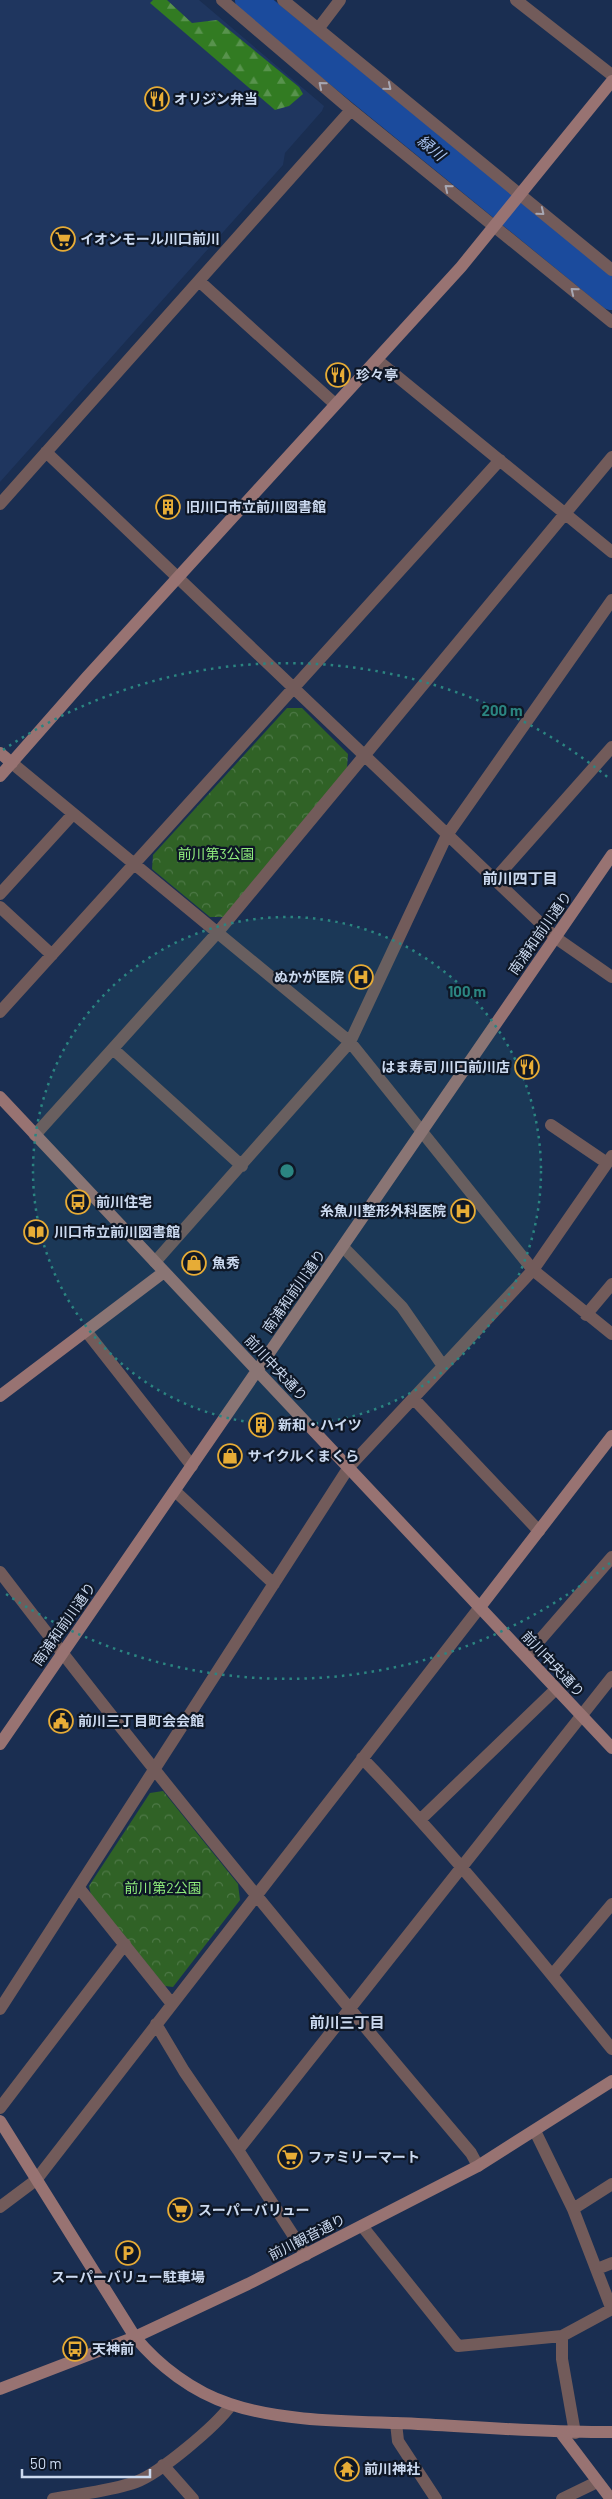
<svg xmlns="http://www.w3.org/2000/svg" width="612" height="2499" viewBox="0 0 612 2499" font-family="Barlow,'Noto Sans JP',sans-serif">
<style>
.built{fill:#1f365f}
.forest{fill:url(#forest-firs)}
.park{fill:url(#park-crowns)}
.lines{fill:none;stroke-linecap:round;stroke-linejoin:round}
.river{stroke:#1b4b9d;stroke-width:30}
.street{stroke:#725b5a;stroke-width:12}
.secondary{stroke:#987372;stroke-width:12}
.oneway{stroke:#a7a7b3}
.ring{fill:none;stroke:#2b8581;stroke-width:2.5;stroke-dasharray:2.5 5}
.labels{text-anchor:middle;stroke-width:4.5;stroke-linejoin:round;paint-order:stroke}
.poi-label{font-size:14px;font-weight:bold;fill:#cbd9ef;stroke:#0e1726;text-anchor:start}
.park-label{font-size:14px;fill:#8eeb7b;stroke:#0e1726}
.street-label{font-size:14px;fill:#cbd9ef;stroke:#0e1726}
.water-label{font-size:15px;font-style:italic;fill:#aac4f1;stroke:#0e1726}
.neighbourhood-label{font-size:15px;font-weight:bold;fill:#cbd9ef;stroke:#0e1726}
.centre{fill:#2b8581;stroke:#0e1726;stroke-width:2.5}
.ring-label{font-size:15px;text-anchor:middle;font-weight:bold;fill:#2b8581;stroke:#0e1726;stroke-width:4.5;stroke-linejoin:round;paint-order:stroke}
</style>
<defs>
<pattern id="forest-firs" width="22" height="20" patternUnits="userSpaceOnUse" patternTransform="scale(1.25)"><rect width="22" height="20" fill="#327b22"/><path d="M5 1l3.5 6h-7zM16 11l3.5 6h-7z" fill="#58934d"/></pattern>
<pattern id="park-crowns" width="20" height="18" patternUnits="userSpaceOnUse" patternTransform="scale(1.25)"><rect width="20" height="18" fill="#306226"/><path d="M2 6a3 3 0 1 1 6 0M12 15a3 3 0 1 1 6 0" fill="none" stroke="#4d7846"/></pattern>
</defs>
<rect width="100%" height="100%" fill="#1a2e51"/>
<path class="built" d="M0,0H199L324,106L322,111L285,153L283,165L0,482Z"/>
<path class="forest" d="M153,0H167L192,23L217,20L299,87L303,94L289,106L275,110L150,3Z"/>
<path class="park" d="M287,708H302L348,754L347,768L224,917H210L152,869L153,855Z
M163,1791L238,1884L240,1900L173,1987L165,1986L91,1895L89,1886L150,1793Z"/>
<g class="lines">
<path class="river" d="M250,0L612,295"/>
<path class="street" d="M222,0L351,110L612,322
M283,0L612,270
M516,0L612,75
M318,29L340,0
M199,281L335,404
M377,360L612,552
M46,452L556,938L612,977
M0,504L351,110
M12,763L350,1042L533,1270L612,1334
M495,879L612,747
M0,894L73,814
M0,907L52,955
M0,1012L500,460
M113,1049L242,1166
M551,1125L607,1163
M35,1135L218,932L612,457
M343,1247L402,1307L443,1366
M155,1262L350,1042L447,835L612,600
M586,1315L612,1284
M86,1331L192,1466
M413,1398L539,1531
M175,1491L274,1584
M0,1572C151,1770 310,1963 471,2153L478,2166
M526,1656L612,1557
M362,1758C451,1850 531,1949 612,2049
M421,1819L556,1689
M79,1888L172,2004
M552,1975L612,1904
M0,2009L349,1467L533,1270L612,1156
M156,2024L184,2071L238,2150L306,2255
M0,2108L125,1944
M535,2131L573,2209L612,2310
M238,2150L612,1677
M0,2207L36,2180L480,1607
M573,2209L612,2184
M362,2226L458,2346L562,2336
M597,2269L612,2263
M396,2423L398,2441L436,2499
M575,2433L562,2359V2336L612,2309
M163,2465L193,2499
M53,2499C79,2494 111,2491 136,2482C160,2473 216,2426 231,2405
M562,2499L597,2482"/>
<path class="secondary" d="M0,753L12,763
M0,776L87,677L461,267L612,81
M0,1097L612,1748
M0,1396L164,1272
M480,1607L612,1436
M0,1744L612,855
M0,2121L135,2337C159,2366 193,2392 230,2404C286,2423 359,2421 418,2424C483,2427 547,2433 612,2432
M0,2389L135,2337L248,2284L478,2166L612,2081
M561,2433L611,2499"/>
</g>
<defs><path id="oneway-chevron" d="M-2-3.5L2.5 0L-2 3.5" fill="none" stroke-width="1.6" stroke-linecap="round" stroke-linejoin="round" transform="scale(1.25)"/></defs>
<g class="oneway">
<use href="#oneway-chevron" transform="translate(322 85) rotate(-140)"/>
<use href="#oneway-chevron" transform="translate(388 87) rotate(40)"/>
<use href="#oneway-chevron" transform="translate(448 188) rotate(-141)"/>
<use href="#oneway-chevron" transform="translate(541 212) rotate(39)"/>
<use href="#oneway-chevron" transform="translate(574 291) rotate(-141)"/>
</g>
<circle cx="287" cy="1171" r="254" fill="#2b8581" fill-opacity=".12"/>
<g class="ring">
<circle cx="287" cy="1171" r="254"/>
<path d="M610 1563A508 508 0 0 1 3 1592M3 750A508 508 0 0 1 610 779"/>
</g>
<defs>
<g id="restaurant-ring" transform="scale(1.25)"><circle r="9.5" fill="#0e1726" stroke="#e7ac36" stroke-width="1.5"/><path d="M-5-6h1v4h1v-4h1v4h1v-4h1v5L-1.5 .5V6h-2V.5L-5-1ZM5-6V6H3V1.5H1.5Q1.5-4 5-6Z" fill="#e7ac36"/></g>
<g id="supermarket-ring" transform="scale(1.25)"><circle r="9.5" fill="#0e1726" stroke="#e7ac36" stroke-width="1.5"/><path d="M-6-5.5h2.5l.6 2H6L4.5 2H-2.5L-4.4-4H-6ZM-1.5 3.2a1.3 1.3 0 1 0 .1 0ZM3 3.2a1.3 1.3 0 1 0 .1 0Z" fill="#e7ac36"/></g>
<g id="building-ring" transform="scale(1.25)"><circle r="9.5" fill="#0e1726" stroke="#e7ac36" stroke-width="1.5"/><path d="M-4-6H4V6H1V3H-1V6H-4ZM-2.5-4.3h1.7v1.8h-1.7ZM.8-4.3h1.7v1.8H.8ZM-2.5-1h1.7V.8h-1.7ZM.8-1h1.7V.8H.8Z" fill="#e7ac36"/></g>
<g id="hospital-ring" transform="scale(1.25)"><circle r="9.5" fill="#0e1726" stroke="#e7ac36" stroke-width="1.5"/><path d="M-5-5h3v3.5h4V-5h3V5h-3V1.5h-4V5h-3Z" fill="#e7ac36"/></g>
<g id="bus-ring" transform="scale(1.25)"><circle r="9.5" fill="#0e1726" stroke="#e7ac36" stroke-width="1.5"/><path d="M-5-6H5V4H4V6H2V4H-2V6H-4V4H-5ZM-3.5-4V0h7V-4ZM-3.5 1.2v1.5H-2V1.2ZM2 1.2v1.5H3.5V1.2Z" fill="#e7ac36"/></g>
<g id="library-ring" transform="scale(1.25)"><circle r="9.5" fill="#0e1726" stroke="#e7ac36" stroke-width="1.5"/><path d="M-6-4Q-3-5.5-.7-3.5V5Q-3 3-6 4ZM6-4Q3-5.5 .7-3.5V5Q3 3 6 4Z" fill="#e7ac36"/></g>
<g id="shop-ring" transform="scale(1.25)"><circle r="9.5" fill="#0e1726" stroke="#e7ac36" stroke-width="1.5"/><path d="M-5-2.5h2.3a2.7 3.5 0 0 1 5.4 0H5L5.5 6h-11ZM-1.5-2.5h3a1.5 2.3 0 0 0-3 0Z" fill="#e7ac36"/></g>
<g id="civic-ring" transform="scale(1.25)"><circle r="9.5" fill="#0e1726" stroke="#e7ac36" stroke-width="1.5"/><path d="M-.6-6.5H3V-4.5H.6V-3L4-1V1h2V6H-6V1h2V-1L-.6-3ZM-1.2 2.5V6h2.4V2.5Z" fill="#e7ac36"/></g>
<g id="parking-ring" transform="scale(1.25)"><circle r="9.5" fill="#0e1726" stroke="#e7ac36" stroke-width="1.5"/><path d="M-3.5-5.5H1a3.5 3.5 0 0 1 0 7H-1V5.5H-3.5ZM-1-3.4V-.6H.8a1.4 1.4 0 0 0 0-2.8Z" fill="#e7ac36"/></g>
<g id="temple-ring" transform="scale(1.25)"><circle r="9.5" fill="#0e1726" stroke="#e7ac36" stroke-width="1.5"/><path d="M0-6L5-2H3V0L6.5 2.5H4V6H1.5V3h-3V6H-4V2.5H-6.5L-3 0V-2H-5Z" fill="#e7ac36"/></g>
</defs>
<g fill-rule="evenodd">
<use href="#restaurant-ring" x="157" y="99"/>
<use href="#supermarket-ring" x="63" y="239"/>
<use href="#restaurant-ring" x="338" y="375"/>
<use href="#building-ring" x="168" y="507"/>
<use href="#hospital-ring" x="361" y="977"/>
<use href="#restaurant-ring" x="527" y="1067"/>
<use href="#bus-ring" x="78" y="1202"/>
<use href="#hospital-ring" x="463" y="1211"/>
<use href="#library-ring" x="36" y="1232"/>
<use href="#shop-ring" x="194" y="1263"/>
<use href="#building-ring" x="261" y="1425"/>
<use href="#shop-ring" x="230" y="1456"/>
<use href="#civic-ring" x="61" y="1721"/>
<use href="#supermarket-ring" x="290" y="2157"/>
<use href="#supermarket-ring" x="180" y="2210"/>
<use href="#parking-ring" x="128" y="2253"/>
<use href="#bus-ring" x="75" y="2349"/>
<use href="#temple-ring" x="347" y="2469"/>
</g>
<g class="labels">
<g class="poi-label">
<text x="174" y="104">オリジン弁当</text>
<text x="80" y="244">イオンモール川口前川</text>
<text x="356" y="380">珍々亭</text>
<text x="186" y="512">旧川口市立前川図書館</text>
<text x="344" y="982" text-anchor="end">ぬかが医院</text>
<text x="510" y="1072" text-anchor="end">はま寿司 川口前川店</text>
<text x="96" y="1207">前川住宅</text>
<text x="446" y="1216" text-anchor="end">糸魚川整形外科医院</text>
<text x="54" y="1237">川口市立前川図書館</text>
<text x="212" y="1268">魚秀</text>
<text x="278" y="1430">新和・ハイツ</text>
<text x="248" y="1461">サイクルくまくら</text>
<text x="78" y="1726">前川三丁目町会会館</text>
<text x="308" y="2162">ファミリーマート</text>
<text x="198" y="2215">スーパーバリュー</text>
<text x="128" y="2282" text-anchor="middle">スーパーバリュー駐車場</text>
<text x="92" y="2354">天神前</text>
<text x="364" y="2474">前川神社</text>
</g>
<g class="park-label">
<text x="216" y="859">前川第3公園</text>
<text x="163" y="1893">前川第2公園</text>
</g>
<g class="street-label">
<text transform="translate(540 933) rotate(-55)" y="5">南浦和前川通り</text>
<text transform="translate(294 1291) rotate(-55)" y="5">南浦和前川通り</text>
<text transform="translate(276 1368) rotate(47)" y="5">前川中央通り</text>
<text transform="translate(64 1624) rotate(-55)" y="5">南浦和前川通り</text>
<text transform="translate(553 1664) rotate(47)" y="5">前川中央通り</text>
<text transform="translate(307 2237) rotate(-27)" y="5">前川観音通り</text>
</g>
<g class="water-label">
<text transform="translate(431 148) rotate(39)" y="5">緑川</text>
</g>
<g class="neighbourhood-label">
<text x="520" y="884">前川四丁目</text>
<text x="347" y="2028">前川三丁目</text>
</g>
</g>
<circle cx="287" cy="1171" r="8" class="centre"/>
<g class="ring-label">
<text x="502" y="716">200 m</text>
<text x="467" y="997">100 m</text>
</g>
<path d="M22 2469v8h128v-8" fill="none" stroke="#cbd9ef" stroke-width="2.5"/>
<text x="30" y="2469" font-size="15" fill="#cbd9ef" stroke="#0e1726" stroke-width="4" paint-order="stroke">50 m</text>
</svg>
